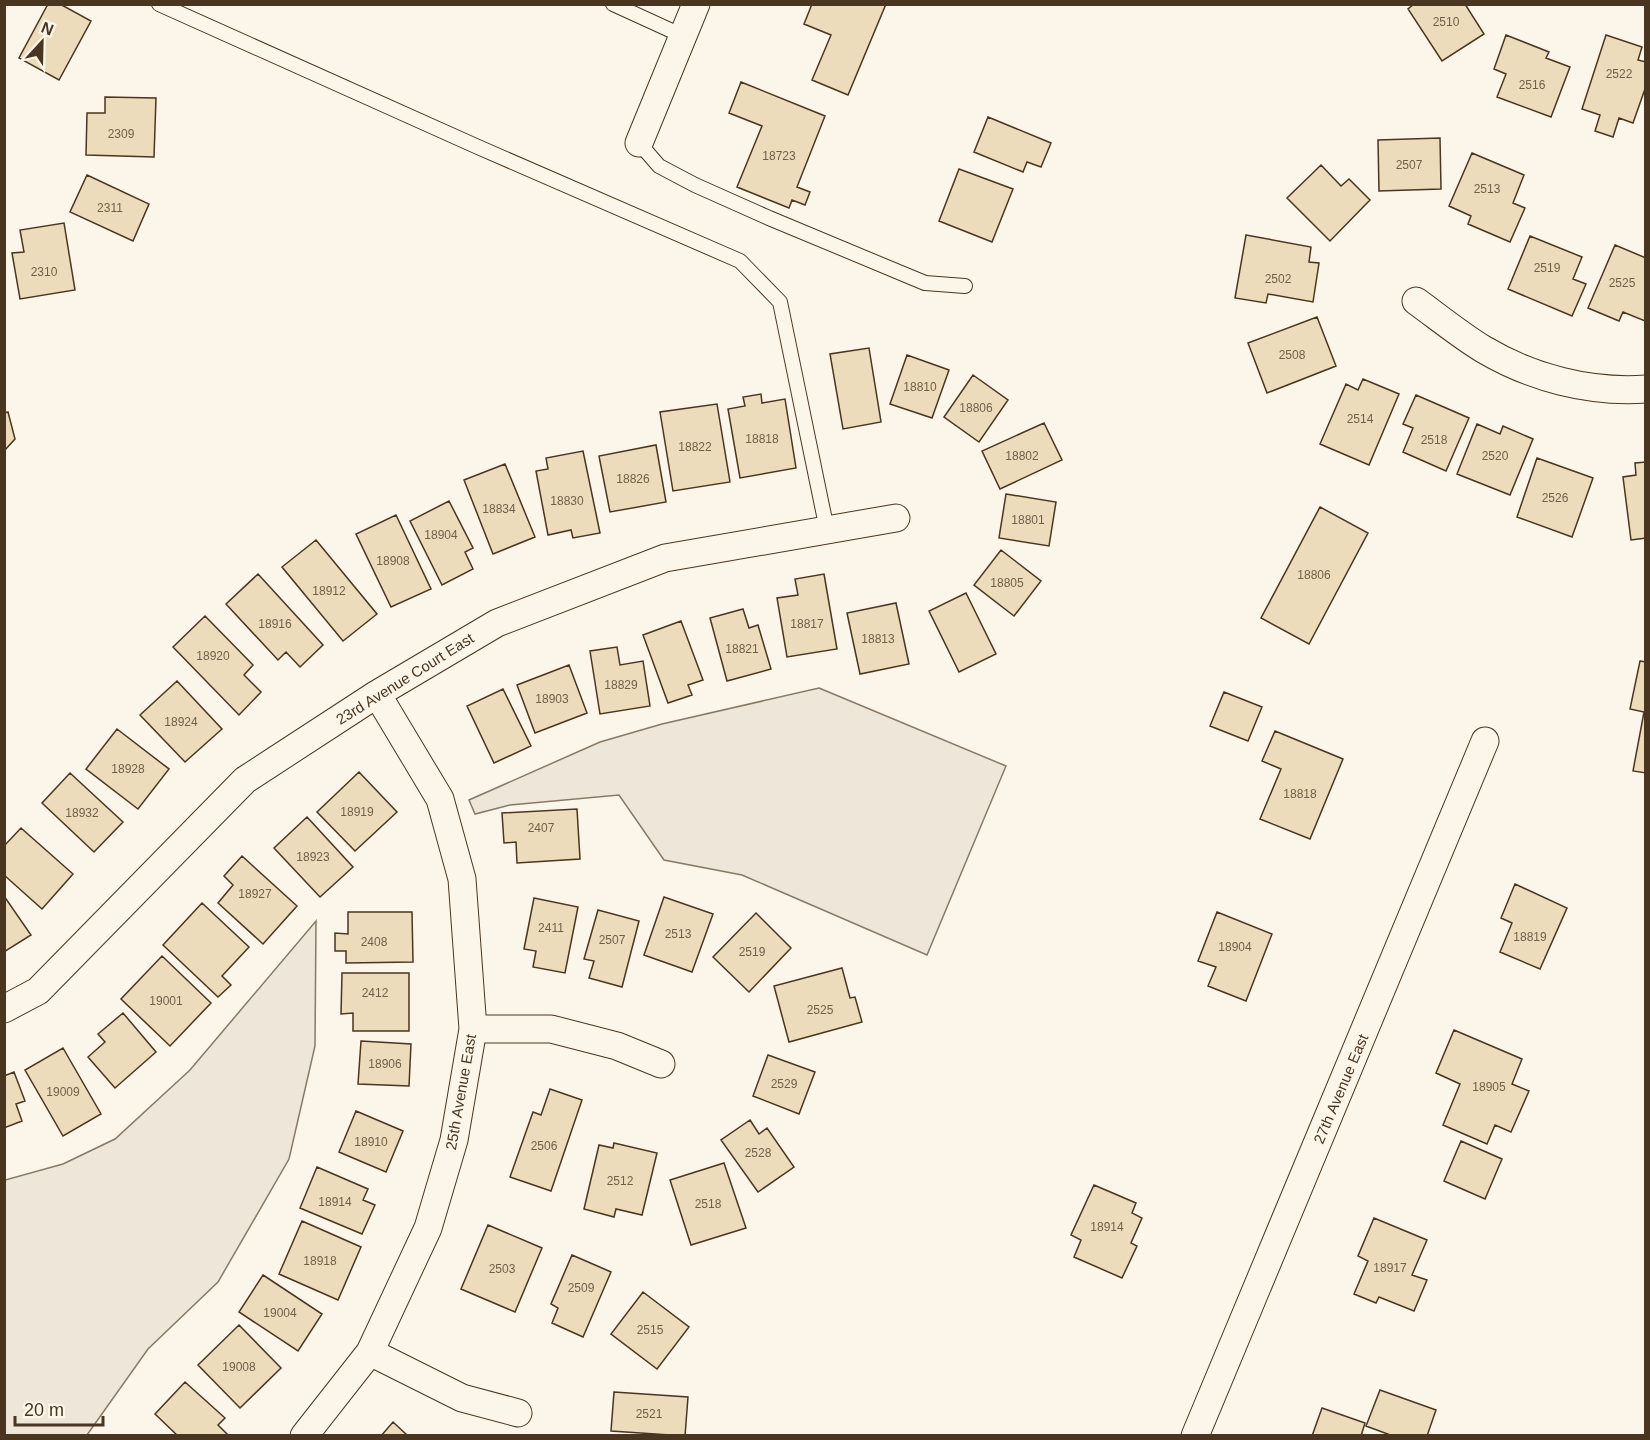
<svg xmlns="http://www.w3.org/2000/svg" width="1650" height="1440" viewBox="0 0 1650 1440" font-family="Helvetica,sans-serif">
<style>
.green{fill:#ede6d9;stroke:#887966;stroke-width:1.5}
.building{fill:#ecdcbc;stroke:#4a3520;stroke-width:1.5}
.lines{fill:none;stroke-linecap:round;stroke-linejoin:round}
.lane-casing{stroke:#4a3520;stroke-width:16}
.street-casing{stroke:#4a3520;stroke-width:29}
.lane{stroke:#fbf6e9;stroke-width:14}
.street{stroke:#fbf6e9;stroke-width:27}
.labels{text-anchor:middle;stroke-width:4.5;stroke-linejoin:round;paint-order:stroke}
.number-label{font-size:12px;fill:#725f47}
.street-label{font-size:15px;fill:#4a3520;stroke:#fbf6e9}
</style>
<rect width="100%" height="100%" fill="#fbf6e9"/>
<path class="green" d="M819,688L1006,766L927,955L742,875L664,860L619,795L510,805L475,814L469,800L600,742L662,724Z
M316,921L315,1046L289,1159L218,1282L148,1349L87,1435H5V1180L63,1164L115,1139L190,1070Z"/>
<path class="building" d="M48,4H60L91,21L59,80L19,58Z
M812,4H886L848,95L812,80L831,35L804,24Z
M1414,4H1465L1484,34L1442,61L1408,9Z
M1506,35L1549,52L1546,58L1570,67L1551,117L1497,97L1506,74L1494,69Z
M1606,35L1642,47L1638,60L1646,62V86L1633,123L1619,118L1613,137L1595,131L1600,115L1582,109Z
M741,82L825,116L797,187L810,192L805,205L792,200L789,208L737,187L762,126L729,113Z
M105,97L156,98L154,157L86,155L87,113H105Z
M988,117L1051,143L1041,167L1027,162L1023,172L974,152Z
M1440,138L1441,189L1379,191L1378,140Z
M1472,153L1524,175L1513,203L1525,208L1510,242L1468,224L1471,216L1449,206Z
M1321,165L1341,186L1349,179L1370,200L1330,241L1287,198Z
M959,169L1013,189L992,242L939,221Z
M87,175L149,204L133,241L70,212Z
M64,223L75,290L20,299L12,253L24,252L20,230Z
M1246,235L1311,247L1309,262L1319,263L1313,302L1268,294L1266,303L1235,298Z
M1530,236L1582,257L1573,279L1586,284L1572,316L1508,289Z
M1615,245L1646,258L1645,321L1623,312L1619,321L1588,308Z
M1317,317L1336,366L1267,393L1248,343Z
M869,348L881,422L843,429L830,354Z
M907,355L949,370L932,418L890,404Z
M973,375L1008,400L979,442L944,417Z
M1363,379L1399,394L1369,465L1320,444L1346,384L1358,390Z
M761,394L762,403L785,399L796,468L740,478L728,409L745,406L743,397Z
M1416,395L1469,418L1446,471L1403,452L1413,428L1403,424Z
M717,404L730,482L673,491L660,412Z
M8,412L15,439L4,451V413Z
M1044,423L1062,460L1000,489L982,451Z
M1477,424L1500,434L1503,426L1533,439L1510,495L1457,474Z
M656,445L666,502L610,512L599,456Z
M583,451L600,533L573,538L571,530L548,535L536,471L548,469L546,458Z
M1537,458L1593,478L1572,537L1517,517Z
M1646,462V538L1631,540L1623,477L1636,475L1635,463Z
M505,464L535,537L493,554L464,480Z
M1006,494L1056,502L1049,546L999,538Z
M449,501L473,548L465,552L473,569L442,585L410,521Z
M1320,507L1368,533L1309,644L1261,618Z
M396,515L431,589L391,607L356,534Z
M316,540L377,614L343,641L282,567Z
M1001,550L1041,581L1014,616L974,585Z
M258,574L323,645L300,667L286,652L278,660L226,604Z
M824,574L837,649L787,657L777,598L798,595L795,579Z
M966,593L996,654L959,672L929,611Z
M896,603L909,664L860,674L847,613Z
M743,609L749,628L758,625L771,669L727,681L710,618Z
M205,616L253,665L244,675L261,692L239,715L173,647Z
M681,621L703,680L688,685L692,695L668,703L643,635Z
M617,647L620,665L643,661L650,706L600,714L590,651Z
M1640,661L1646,662V773L1633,771L1644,712L1630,709Z
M569,665L587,713L535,733L517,685Z
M177,681L222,729L185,762L140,715Z
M503,689L531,746L494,763L467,706Z
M1224,692L1262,707L1248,741L1210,726Z
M117,729L169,769L138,809L86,769Z
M1275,731L1343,759L1310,839L1260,819L1281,769L1262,761Z
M359,772L397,812L355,851L317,812Z
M70,773L123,822L94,852L42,803Z
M577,809L580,859L517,863L516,842L504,843L502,813Z
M307,817L353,867L320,897L274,848Z
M21,828L73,874L42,909L4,875V846Z
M242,856L297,906L263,944L218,903L233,885L224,876Z
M1515,884L1567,908L1540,969L1500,952L1512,923L1501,918Z
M4,896L31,935L4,952Z
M664,897L713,914L692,972L644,955Z
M534,898L578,907L565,973L533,967L536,951L524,949Z
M202,903L249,947L222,976L231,985L218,997L163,945Z
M598,910L639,921L622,987L589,978L594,961L584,959Z
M348,912H412L413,962L346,963V951H335V933L348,934Z
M1217,912L1272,934L1246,1001L1208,986L1216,967L1198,961Z
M756,913L791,948L749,992L713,957Z
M162,956L211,1003L170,1046L121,999Z
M842,968L850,998L855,997L862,1022L789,1042L774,986Z
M342,973H409V1031H353V1013L341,1014Z
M123,1013L156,1052L115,1088L88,1057L105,1042L98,1034Z
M1454,1030L1522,1059L1512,1084L1529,1091L1511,1132L1495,1125L1487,1144L1443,1125L1460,1084L1436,1073Z
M361,1041L411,1044L409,1086L358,1084Z
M63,1048L101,1114L63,1136L25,1070Z
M768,1055L815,1072L799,1114L753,1096Z
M14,1072L25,1101L16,1104L22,1121L4,1128V1076Z
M550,1089L582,1100L551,1191L510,1177L533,1112L541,1115Z
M356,1111L403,1131L386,1172L339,1152Z
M750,1120L759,1134L767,1128L794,1167L758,1192L721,1140Z
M1461,1141L1502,1159L1485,1199L1444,1181Z
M614,1143L657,1153L642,1215L616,1209L614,1217L584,1209L599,1145L613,1148Z
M724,1163L746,1228L691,1245L670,1180Z
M317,1167L368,1189L363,1200L375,1205L362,1234L300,1208Z
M1094,1185L1136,1203L1132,1213L1142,1218L1131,1243L1137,1246L1122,1278L1074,1257L1081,1240L1071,1235Z
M1374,1218L1427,1240L1412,1275L1427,1280L1414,1311L1379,1297L1376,1303L1354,1294L1368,1261L1358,1256Z
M302,1221L361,1247L338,1300L279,1274Z
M488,1225L542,1248L515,1312L461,1289Z
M572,1255L611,1272L583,1337L552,1323L558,1308L551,1304Z
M263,1275L322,1314L298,1351L239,1312Z
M643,1292L689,1327L657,1369L611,1334Z
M239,1325L281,1368L240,1408L198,1365Z
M185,1382L225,1418L218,1425L229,1436H178L155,1414Z
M1380,1390L1436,1410L1427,1436H1393L1366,1426Z
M614,1392L688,1397L685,1436L611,1431Z
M1322,1408L1365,1423L1361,1436H1312Z
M393,1422L408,1436H381Z"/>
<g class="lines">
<g class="lane-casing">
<path id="lane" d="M159,4L478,147L740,261L780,302L827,530
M613,4L683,36
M639,143L659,166L695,185L769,218L925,283L965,286"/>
</g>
<g class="street-casing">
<path id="street" d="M639,143L696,4
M1416,301C1438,317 1460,335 1483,349C1532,378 1589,393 1646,389
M4,1009L38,991L245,780L377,694L497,623L665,558L896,518
M473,1029H551L617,1046L661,1064
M370,1352L462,1398L518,1413
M304,1436L370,1352L428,1228L454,1140L473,1029L462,879L440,799L377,694
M1195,1436L1485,741"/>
</g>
<use href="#lane" class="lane"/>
<use href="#street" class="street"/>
</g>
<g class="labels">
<g class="number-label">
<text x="1446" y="26">2510</text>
<text x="1619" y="78">2522</text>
<text x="1532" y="89">2516</text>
<text x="121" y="138">2309</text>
<text x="779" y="160">18723</text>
<text x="1409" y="169">2507</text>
<text x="1487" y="193">2513</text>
<text x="110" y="212">2311</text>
<text x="1547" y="272">2519</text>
<text x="44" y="276">2310</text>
<text x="1278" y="283">2502</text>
<text x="1622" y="287">2525</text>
<text x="1292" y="359">2508</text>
<text x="920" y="391">18810</text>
<text x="976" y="412">18806</text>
<text x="1360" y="423">2514</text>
<text x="762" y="443">18818</text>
<text x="1434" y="444">2518</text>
<text x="695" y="451">18822</text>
<text x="1022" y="460">18802</text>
<text x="1495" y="460">2520</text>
<text x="633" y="483">18826</text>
<text x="1555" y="502">2526</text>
<text x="567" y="505">18830</text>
<text x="499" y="513">18834</text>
<text x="1028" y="524">18801</text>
<text x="441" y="539">18904</text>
<text x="393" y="565">18908</text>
<text x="1314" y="579">18806</text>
<text x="1007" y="587">18805</text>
<text x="329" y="595">18912</text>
<text x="275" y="628">18916</text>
<text x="807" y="628">18817</text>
<text x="878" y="643">18813</text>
<text x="742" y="653">18821</text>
<text x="213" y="660">18920</text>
<text x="621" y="689">18829</text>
<text x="552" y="703">18903</text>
<text x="181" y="726">18924</text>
<text x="128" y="773">18928</text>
<text x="1300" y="798">18818</text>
<text x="357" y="816">18919</text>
<text x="82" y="817">18932</text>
<text x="541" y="832">2407</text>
<text x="313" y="861">18923</text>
<text x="255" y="898">18927</text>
<text x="551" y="932">2411</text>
<text x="678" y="938">2513</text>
<text x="1530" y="941">18819</text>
<text x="612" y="944">2507</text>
<text x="374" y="946">2408</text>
<text x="1235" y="951">18904</text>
<text x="752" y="956">2519</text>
<text x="375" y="997">2412</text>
<text x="166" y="1005">19001</text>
<text x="820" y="1014">2525</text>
<text x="385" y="1068">18906</text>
<text x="784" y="1088">2529</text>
<text x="1489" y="1091">18905</text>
<text x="63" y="1096">19009</text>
<text x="371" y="1146">18910</text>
<text x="544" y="1150">2506</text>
<text x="758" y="1157">2528</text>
<text x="620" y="1185">2512</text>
<text x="335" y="1206">18914</text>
<text x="708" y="1208">2518</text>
<text x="1107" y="1231">18914</text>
<text x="320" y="1265">18918</text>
<text x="1390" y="1272">18917</text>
<text x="502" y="1273">2503</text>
<text x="581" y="1292">2509</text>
<text x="280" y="1317">19004</text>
<text x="650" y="1334">2515</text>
<text x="239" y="1371">19008</text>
<text x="649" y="1418">2521</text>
</g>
<g class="street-label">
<text transform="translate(405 679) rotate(-32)" y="5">23rd Avenue Court East</text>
<text transform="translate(1341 1089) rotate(-67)" y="5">27th Avenue East</text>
<text transform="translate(461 1092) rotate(-80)" y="5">25th Avenue East</text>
</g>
</g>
<rect width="1650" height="1440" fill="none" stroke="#4a3520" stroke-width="12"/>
<g transform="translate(42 42) rotate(22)" stroke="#fbf6e9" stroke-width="4.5" paint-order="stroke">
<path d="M0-4.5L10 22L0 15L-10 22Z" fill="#4a3520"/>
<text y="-9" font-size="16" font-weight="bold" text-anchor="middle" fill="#4a3520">N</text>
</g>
<path d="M15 1416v9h88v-9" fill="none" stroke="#4a3520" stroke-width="3"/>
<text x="24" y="1416" font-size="18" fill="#4a3520" stroke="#fbf6e9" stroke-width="4.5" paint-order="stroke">20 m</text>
</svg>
